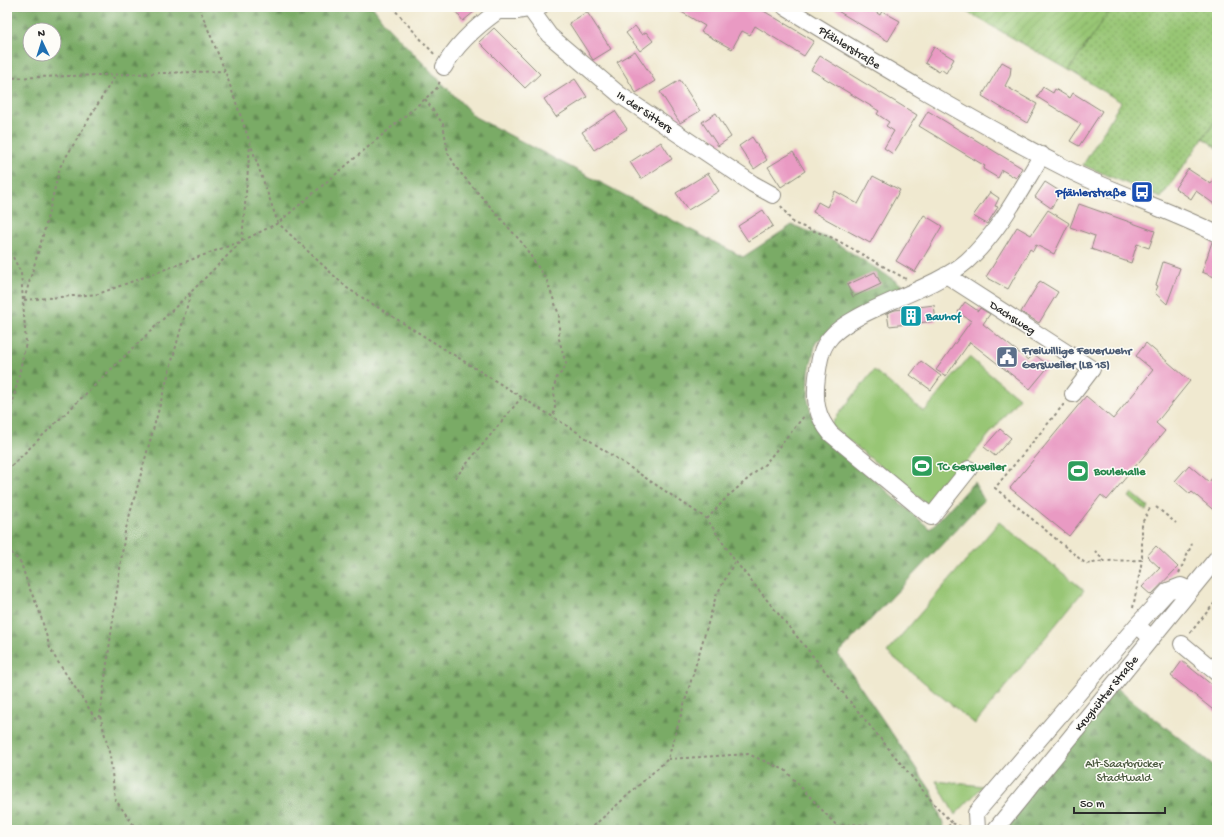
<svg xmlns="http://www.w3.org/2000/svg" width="1224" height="837" viewBox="0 0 1224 837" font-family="'Gochi Hand',sans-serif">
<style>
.grass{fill:url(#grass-dots);stroke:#627850}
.forest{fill:url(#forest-firs);stroke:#526b48;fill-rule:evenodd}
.park{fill:#98c674;stroke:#627850}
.garden{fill:url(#garden-furrows);stroke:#627850}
.building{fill:#e99ac3}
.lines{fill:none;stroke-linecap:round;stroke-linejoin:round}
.minor-casing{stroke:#8e8a7e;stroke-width:18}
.path{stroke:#8e8a7e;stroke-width:2;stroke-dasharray:3 3;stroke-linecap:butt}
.minor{stroke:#fff;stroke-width:16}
.labels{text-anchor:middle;stroke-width:3;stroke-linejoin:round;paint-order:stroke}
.street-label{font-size:12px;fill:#2b2b2b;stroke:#fdfcf7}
.transit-label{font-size:12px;font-weight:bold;fill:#164399;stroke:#fdfcf7;text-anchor:end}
.culture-label{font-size:12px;font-weight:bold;fill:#0d838f;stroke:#fdfcf7;text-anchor:start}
.service-label{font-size:12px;font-weight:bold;fill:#4e5e75;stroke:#fdfcf7;text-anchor:start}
.leisure-label{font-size:12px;font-weight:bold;fill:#27864d;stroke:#fdfcf7;text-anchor:start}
.park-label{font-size:12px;fill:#4c5a41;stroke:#fdfcf7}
</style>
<defs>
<pattern id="grass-dots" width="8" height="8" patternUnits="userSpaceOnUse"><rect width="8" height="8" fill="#98c674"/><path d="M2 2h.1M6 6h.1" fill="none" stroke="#7ca15f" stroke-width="1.8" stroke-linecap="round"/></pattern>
<pattern id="forest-firs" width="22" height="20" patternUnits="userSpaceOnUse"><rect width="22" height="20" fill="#7aab66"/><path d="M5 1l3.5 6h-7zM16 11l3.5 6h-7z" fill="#648b54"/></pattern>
<pattern id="garden-furrows" width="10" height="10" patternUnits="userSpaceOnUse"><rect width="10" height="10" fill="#98c674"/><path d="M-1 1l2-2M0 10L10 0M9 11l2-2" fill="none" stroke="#7ca15f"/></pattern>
</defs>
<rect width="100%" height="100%" fill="#fdfcf7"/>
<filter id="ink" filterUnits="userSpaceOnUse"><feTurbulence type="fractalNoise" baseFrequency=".025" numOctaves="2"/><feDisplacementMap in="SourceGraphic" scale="8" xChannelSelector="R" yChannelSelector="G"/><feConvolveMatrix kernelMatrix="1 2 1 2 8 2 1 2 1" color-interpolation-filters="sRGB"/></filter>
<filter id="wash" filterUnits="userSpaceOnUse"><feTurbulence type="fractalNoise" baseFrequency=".012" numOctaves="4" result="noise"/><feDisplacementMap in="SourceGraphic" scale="16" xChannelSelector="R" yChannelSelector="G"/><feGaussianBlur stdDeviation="0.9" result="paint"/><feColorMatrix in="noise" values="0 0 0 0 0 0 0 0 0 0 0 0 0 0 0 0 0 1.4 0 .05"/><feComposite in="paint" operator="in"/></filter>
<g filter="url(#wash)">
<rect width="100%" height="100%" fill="#f0e9d0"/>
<path class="grass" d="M1112,7H1217L1211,21L1217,24V118L1161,198L1083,165L1121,102L1069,70Z
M1132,493L1149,507L1146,511L1129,497Z"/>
<path class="forest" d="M7,7H373L385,24L475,117L743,257L792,225L830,239L905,287L844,319L816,342L809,372L808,401L813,420L829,440L930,529L974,482L984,500L838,654L932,792L945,830H7ZM30,30H54V54H30Z
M1115,687L1217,768V830H994Z"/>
<path class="park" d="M969,357L1019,398L930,507L830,425L874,370L924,412Z
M999,522L1084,590L975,724L887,652Z
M936,781L983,786L955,815Z"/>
<path class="garden" d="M970,7H1112L1069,70L967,12Z
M1217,118V148L1203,138Z"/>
<g id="blocks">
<path class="building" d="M452,7H480L463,21Z
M673,7H757L814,41L804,56L755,26L750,35L742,31L732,49L701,32L705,26Z
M831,7H868L880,15L882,11L900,21L888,41Z
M587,12L611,49L593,60L569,23Z
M635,26L642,35L646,32L653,41L640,51L626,33Z
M494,28L540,74L525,88L479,42Z
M934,47L954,59L946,73L941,69L939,72L925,63Z
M635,51L655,81L636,93L617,62Z
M820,56L917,115L893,154L884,148L894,131L886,126L889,122L877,114L879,111L811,70Z
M1002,62L1011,67L1010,76L1005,86L1037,104L1027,123L982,96Z
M575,79L587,97L556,117L544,99Z
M680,80L700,111L680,123L660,92Z
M1043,87L1053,93L1055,89L1070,98L1073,93L1102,111L1079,146L1070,141L1081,124L1037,97Z
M615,111L627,129L594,150L582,132Z
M928,111L1022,168L1016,178L1002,170L998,178L983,169L985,166L919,126Z
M716,113L731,137L718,146L702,122Z
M752,137L767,160L754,169L739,146Z
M661,142L672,159L641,179L630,162Z
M793,152L805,171L781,187L768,167Z
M1188,169L1211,184L1217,175V206L1196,191L1191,199L1175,188Z
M708,173L719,191L688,210L676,193Z
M873,176L900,190L870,243L813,212L818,202L827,207L835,191L858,204Z
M1045,182L1061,192L1051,208L1035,197Z
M990,192L999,198L995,206L998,207L987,224L973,216Z
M1079,204L1155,231L1149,248L1137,244L1131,263L1091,249L1095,236L1070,227Z
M763,210L773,226L748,241L738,226Z
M1048,210L1069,223L1054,254L1036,245L1033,251L1030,249L1008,289L986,277L1017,227L1031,235Z
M924,215L942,226L915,272L896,261Z
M1212,242L1217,243V278L1202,272Z
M1163,262L1180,268L1167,304L1155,293L1158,286L1156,285Z
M875,272L881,284L853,297L847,285Z
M1040,281L1058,292L1039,323L1021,312Z
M965,302L978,311L980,308L990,314L983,324L1028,360L1034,354L1049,366L1030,389L970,342L946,376L936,370L971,321L958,312Z
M934,305L936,321L889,326L887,313L895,310Z
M1146,343L1190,381L1156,423L1165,431L1107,500L1101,495L1069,536L1010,488L1086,396L1113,419L1153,370L1136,356Z
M921,361L941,376L931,390L910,375Z
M1000,429L1011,438L995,456L984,447Z
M1189,465L1209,482L1217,472V513L1192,492L1190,494L1175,481Z
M1156,546L1178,567L1151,595L1142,587L1160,568L1147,556Z
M1182,661L1217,689V713L1171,676Z"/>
</g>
</g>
<g filter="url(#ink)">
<use href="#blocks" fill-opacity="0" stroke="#8e8a7e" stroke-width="1"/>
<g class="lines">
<g class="minor-casing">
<path id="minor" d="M494,7L498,11H518L540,7
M785,7C879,65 974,122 1073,172C1120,195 1170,210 1217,234
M531,10L549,35L620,95L753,184L773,195
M444,67C456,44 477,26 498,11
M946,275L1092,369L1073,394
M969,469L931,517L831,434C816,416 814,400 817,377C819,363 820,349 830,338C838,328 851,321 862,315C892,299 942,283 967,261C999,232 1019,192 1042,155
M1137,625L1168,591L1181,586L1190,590
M1182,644L1217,673
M977,830L976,813L1137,625L1151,638
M995,830L1217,558"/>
</g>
<path class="path" d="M199,7L225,71L278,223L347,288L577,432L707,519L735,561L934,804L952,823
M392,7L435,55
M7,78L225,71
M425,99L443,124L448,153L458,170L523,244L547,281L559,315V339L566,364L563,371L557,377L554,387L555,407L553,418
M781,206L793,223L833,238L906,279
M7,257H13L21,273L26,343L7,428
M24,300L98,294L242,241L250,145
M24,300L44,232L60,167L116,74
M1064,404L995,488L1086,564L1104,561
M7,470L190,293
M455,478L521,398
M1156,507L1176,523
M707,519L727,497L765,464L805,415
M7,548L21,563L28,585L39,610L50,648L56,659L96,719L100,715
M1095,551L1104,561L1142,560V523L1150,508
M1179,573L1192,544
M1133,608L1142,560
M1190,633L1217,600
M668,759L748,754L785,770L837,826
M137,830L115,799L110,756L100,715L125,532L191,292L242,241L278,223L425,99L438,87L440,80
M589,830L668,759L716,596L735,561
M830,830C849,820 872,826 892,830
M943,830L952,823L962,827"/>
<use href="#minor" class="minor"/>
</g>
</g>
<defs>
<g id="bus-square" transform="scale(1.15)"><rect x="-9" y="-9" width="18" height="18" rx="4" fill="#1a4fb4" stroke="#fdfcf7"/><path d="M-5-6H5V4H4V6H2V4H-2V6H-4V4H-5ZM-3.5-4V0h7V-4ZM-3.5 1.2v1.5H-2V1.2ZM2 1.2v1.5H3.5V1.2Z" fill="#fff"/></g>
<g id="building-square" transform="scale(1.15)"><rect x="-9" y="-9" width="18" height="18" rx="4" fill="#0f9aa8" stroke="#fdfcf7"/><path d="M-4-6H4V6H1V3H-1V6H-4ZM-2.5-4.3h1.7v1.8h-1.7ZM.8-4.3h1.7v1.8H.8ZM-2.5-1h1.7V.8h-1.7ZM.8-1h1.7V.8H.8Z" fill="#fff"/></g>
<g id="civic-square" transform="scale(1.15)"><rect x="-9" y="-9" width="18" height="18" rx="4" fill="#5c6f8a" stroke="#fdfcf7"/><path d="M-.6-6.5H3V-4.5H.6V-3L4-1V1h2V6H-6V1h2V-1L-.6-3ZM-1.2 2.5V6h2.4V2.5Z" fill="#fff"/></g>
<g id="stadium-square" transform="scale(1.15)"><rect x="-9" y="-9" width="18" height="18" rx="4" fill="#2e9e5b" stroke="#fdfcf7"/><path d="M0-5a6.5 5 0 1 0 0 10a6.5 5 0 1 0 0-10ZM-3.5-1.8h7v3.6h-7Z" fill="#fff"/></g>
</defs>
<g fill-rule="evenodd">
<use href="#bus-square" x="1142" y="192"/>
<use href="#building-square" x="911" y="316"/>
<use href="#civic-square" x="1007" y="357"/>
<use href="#stadium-square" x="922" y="466"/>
<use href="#stadium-square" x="1078" y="471"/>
</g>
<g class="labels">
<g class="street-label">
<text transform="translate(850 47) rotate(32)" y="4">Pfählerstraße</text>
<text transform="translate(645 111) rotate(34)" y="4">In der Sitters</text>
<text transform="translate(1013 317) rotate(33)" y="4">Dachsweg</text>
<text transform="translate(1106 693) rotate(-51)" y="4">Krughütter Straße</text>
</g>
<g class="transit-label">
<text x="1126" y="196">Pfählerstraße</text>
</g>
<g class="culture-label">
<text x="926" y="320">Bauhof</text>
</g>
<g class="service-label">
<text x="1022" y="354">Freiwillige Feuerwehr<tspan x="1022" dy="14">Gersweiler (LB 15)</tspan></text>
</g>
<g class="leisure-label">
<text x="938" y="470">TC Gersweiler</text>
<text x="1094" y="475">Boulehalle</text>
</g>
<g class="park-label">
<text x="1124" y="767">Alt-Saarbrücker<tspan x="1124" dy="14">Stadtwald</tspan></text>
</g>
</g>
<rect width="1224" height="837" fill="none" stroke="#fdfcf7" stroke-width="24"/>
<g transform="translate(42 42) rotate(356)"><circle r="19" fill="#fdfcf7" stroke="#a9a8a5"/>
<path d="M0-3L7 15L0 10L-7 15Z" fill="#1f6fb2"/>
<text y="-6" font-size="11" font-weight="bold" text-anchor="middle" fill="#2b2b2b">N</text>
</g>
<path d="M1074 807v6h91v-6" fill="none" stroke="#2b2b2b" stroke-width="2"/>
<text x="1080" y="807" font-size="12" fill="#2b2b2b" stroke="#fdfcf7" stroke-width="3" paint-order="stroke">50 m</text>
</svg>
